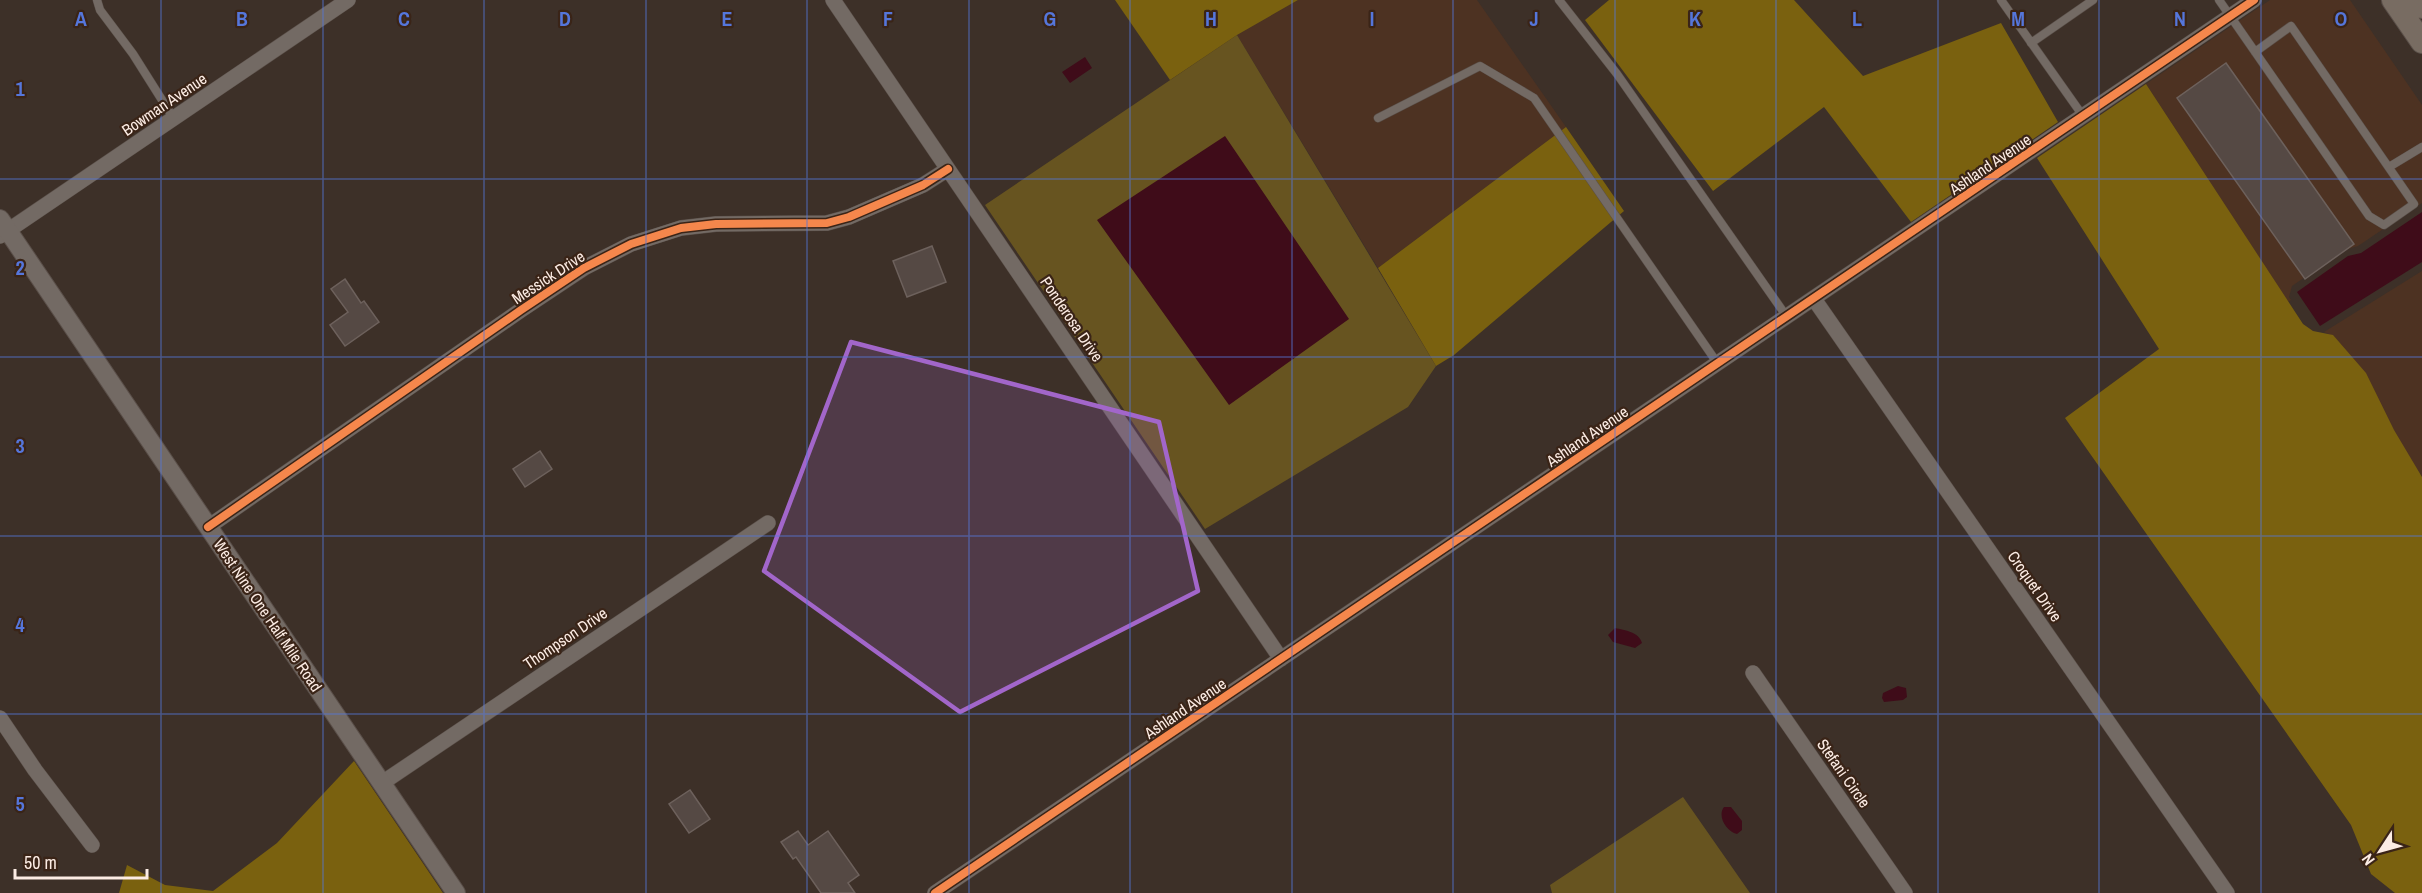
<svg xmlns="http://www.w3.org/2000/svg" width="2422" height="893" viewBox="0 0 2422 893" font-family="'Archivo Narrow',sans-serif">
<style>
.built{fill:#4d3222}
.green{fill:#675420}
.forest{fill:#7a610f}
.water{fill:#3f0c19}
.building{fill:#554944;stroke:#6d615c;stroke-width:1.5}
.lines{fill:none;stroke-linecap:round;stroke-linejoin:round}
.service-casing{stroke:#5a4f49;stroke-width:9}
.minor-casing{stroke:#5a4f49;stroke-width:16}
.tertiary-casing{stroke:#5a4f49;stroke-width:20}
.primary-casing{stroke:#5a4f49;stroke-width:24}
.service{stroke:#736a64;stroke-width:8}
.minor{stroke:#736a64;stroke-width:15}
.tertiary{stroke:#736a64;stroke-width:18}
.primary{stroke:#786c62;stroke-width:22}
.cycleway-casing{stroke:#3a2417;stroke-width:11}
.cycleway{stroke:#f5874c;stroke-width:8}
.marked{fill:#a266ca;fill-opacity:0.2;stroke:#a266ca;stroke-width:4.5;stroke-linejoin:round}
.grid{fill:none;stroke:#5576db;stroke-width:1.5;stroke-opacity:0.55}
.labels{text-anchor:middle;stroke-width:4.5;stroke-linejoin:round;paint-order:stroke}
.street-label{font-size:16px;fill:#fcece4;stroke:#3a2417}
.grid-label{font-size:20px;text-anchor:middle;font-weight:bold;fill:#5576db;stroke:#3a2417;stroke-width:4.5;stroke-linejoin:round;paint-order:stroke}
</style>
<rect width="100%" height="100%" fill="#3d3028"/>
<path class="built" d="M1298,0H1477L1566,127L1378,268L1237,35Z
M2270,0H2350L2422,105V203L2358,246L2344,250L2292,286L2289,297L2291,300L2288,302L2146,84Z
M2422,271V477L2333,336L2324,332Z"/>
<path class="green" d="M1237,35L1436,366L1408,407L1205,529L985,205Z
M1683,797L1750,893H1552L1550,885Z"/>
<path class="forest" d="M1115,0H1298L1237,35L1170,80Z
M1609,0H1794L1863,76L2001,23L2058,122L1911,222L1824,107L1713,191L1585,20Z
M2146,84L2303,324L2313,331L2333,335L2366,373L2394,430L2422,477V893H2395L2371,874L2351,825L2065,418L2159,349L2037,158Z
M1566,127L1624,211L1454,355L1436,366L1378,268Z
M354,761L443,893H119L127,865L165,885L213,891L277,843Z"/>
<path class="water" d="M1085,57L1092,68L1070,83L1062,72Z
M1225,136L1349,319L1229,405L1097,220Z
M2422,212V262L2320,326L2297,292L2348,256L2361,253Z
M1615,628C1625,630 1639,632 1642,643L1635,648L1613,642L1608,635Z
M1898,686L1906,688L1907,697L1903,700L1884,702L1882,698L1883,693Z
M1724,807H1731L1742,821V830L1737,834C1726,831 1717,816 1724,807Z"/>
<path class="building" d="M2226,63L2354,244L2305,279L2177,98Z
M932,246L946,282L907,297L893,261Z
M345,279L361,303L364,301L379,322L345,346L330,325L348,312L331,289Z
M540,451L552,469L525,487L513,469Z
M690,790L710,819L689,833L669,804Z
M798,831L808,845L828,831L859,875L848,883L855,893H821L796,857L793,859L781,842Z"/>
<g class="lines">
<g class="service-casing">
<path id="service" d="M97,0L100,10L133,54L174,119
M1559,0L1617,74L1787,317
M2001,0L2083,116
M2219,0L2369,216L2384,225L2414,204L2291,26L2255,52
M2031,43L2093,0
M1378,118L1480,66L1534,98L1718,364
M2389,167L2422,147"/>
</g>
<g class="minor-casing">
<path id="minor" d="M833,0L1281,659
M0,236L348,0
M1814,299L2227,893
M208,527L521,310L584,268L631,244L681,228L716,224L827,223L849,217L923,185L948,169
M1753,673L1905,893
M0,718L35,770L92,845
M382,783L768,523
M935,893L2254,0"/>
</g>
<g class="tertiary-casing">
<path id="tertiary" d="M0,219L456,893"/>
</g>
<g class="primary-casing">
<path id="primary" d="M2393,0L2422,42
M2417,0L2422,7"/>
</g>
<use href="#service" class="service"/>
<use href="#minor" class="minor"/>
<use href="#tertiary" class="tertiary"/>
<use href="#primary" class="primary"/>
<g class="cycleway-casing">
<path id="cycleway" d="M208,527L521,310L584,268L631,244L681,228L716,224L827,223L849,217L923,185L948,169
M935,893L2254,0"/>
</g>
<use href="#cycleway" class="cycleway"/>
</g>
<path class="marked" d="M851,342L1159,422L1198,591L960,712L764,571Z"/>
<path class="grid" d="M161,0V893M323,0V893M484,0V893M646,0V893M807,0V893M969,0V893M1130,0V893M1292,0V893M1453,0V893M1615,0V893M1776,0V893M1938,0V893M2099,0V893M2261,0V893M0,179H2422M0,357H2422M0,536H2422M0,714H2422"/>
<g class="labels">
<g class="street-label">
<text transform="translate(164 104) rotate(-34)" y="6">Bowman Avenue</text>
<text transform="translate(1990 164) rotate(-34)" y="6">Ashland Avenue</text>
<text transform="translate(548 277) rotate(-33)" y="6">Messick Drive</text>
<text transform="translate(1072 319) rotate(56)" y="6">Ponderosa Drive</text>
<text transform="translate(1587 436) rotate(-34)" y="6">Ashland Avenue</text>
<text transform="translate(2035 586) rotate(55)" y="6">Croquet Drive</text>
<text transform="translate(268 615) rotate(56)" y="6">West Nine One Half Mile Road</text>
<text transform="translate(565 638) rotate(-34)" y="6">Thompson Drive</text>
<text transform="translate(1185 708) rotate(-34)" y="6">Ashland Avenue</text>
<text transform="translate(1844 773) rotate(55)" y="6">Stefani Circle</text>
</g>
</g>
<g class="grid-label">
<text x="81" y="26">A</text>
<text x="242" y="26">B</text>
<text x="404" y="26">C</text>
<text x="565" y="26">D</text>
<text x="727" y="26">E</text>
<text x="888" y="26">F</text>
<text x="1050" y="26">G</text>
<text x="1211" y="26">H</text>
<text x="1372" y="26">I</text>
<text x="1534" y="26">J</text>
<text x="1695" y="26">K</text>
<text x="1857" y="26">L</text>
<text x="2018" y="26">M</text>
<text x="2180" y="26">N</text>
<text x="2341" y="26">O</text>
<text x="20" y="96">1</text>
<text x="20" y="275">2</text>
<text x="20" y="453">3</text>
<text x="20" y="632">4</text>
<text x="20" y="811">5</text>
</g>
<g transform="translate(2380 851) rotate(234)" stroke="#3a2417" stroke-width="4.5" paint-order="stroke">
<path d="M0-4.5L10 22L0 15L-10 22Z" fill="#fcece4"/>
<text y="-9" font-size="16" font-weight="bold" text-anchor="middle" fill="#fcece4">N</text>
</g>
<path d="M15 869v9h132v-9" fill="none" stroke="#fcece4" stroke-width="3"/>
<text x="24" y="869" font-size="18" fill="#fcece4" stroke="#3a2417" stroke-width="4.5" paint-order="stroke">50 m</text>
</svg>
